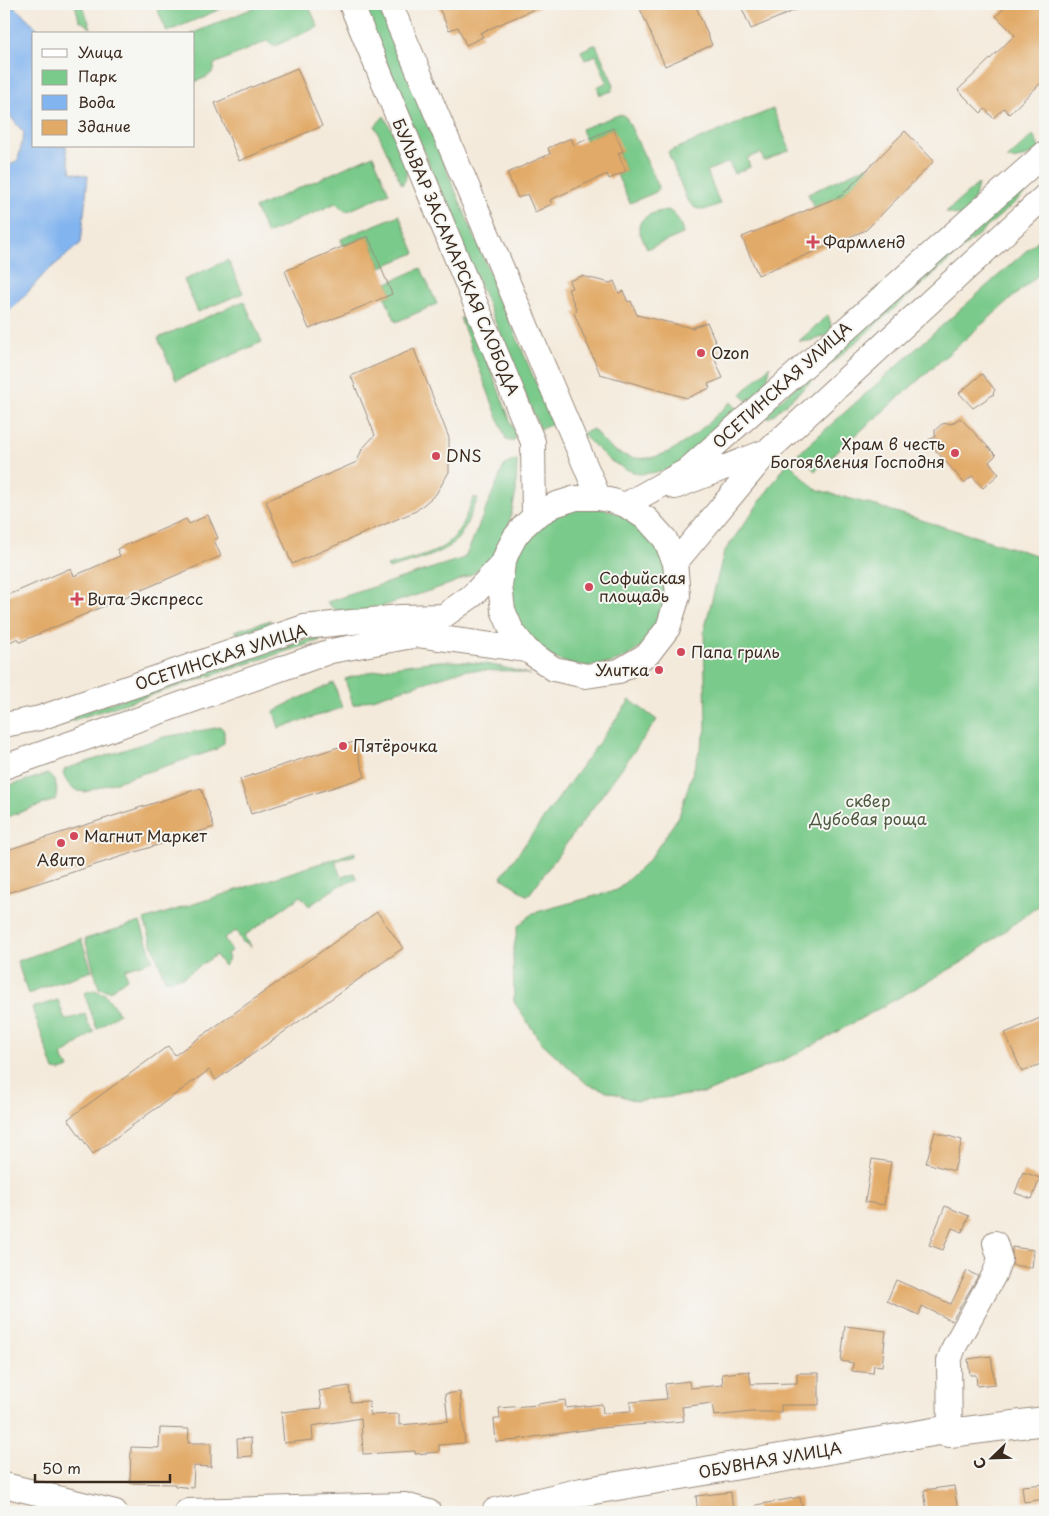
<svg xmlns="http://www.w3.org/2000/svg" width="1049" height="1516" viewBox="0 0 1049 1516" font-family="'Playpen Sans',sans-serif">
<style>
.green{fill:#7aca8b;stroke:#5a7a54}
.water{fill:#82b4ef;stroke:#5e6f86}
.building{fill:#e2aa67}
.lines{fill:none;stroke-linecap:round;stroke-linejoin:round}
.minor-casing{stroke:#988a7c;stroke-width:26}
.major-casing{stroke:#988a7c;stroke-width:30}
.minor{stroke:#fff;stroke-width:24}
.major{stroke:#fff;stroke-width:28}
.poi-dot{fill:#d1495b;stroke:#f6f6f2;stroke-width:2}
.labels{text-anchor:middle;stroke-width:4;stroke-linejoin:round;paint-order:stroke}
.poi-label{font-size:16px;fill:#3b2a1e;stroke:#f6f6f2;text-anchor:start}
.street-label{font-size:16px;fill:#3b2a1e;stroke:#f6f6f2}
.park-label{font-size:16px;fill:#4e5a3f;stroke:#f6f6f2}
</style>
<rect width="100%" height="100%" fill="#f6f6f2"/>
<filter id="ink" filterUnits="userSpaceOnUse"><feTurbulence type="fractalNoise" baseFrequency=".02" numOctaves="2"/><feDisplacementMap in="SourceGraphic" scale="10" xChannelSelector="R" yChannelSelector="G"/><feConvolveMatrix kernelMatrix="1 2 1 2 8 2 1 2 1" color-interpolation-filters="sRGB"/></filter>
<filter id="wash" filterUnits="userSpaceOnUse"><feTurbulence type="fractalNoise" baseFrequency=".0096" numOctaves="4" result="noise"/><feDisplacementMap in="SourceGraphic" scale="20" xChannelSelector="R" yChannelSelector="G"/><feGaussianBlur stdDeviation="1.12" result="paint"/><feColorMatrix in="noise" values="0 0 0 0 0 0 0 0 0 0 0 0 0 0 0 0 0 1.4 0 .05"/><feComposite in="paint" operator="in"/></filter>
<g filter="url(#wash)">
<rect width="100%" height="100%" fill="#f4eadb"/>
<path class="green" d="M75,4H82L91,28L79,20Z
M155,4H232L167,32Z
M263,4H308L318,27L277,45H271L267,41L214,64V71L207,77L194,82V34H191Z
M362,4H377L553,424L540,429Z
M594,45H596L614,85L612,91L600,95L597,87L607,82L596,55L585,60L581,51Z
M773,109L790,150L764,161L761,153L747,158L750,167L734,174L729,162L707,171L720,204L704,210L695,208L687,200L668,152Z
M618,115H624L627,119L659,187L656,192L630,203L617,175L626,171L618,153L622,151L613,128L585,140L581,129Z
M384,116C392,131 416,171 402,185L375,126Z
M1033,135L1040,149C1029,155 1020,161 1007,159Z
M373,155L389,193L348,211H345L336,203L267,234L255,208Z
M867,166L869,168L841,196L814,207L808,194Z
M1045,167V176L772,416L768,418L766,417L767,412Z
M978,184C975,199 973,206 963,217L946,212Z
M668,210C677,215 681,223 683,234L647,249C645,243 640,235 639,229C638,216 658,211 668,210Z
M399,215L415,253L381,267L368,236L343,246L341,239Z
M1045,234V269L815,471L798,454Z
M228,260L243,293L198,312L184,280Z
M421,268L437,304L396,322L385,297L392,294L387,283Z
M244,301L262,342L176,380L158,338Z
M828,315L833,331C822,338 813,342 799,341Z
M460,318H466L474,326L515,433V439L512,441H509L506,439Z
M770,366C769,382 760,392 750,404L741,394Z
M731,402L740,412L674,467L659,472L640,474L625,469L609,460L582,434L593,429C600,437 606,446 615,451C660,477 700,429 731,402Z
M517,460L516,492L508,529L497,550L487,563L472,574L450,584L356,615C345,613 334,612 327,602L464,558L468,551L504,466L512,461Z
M788,462L815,489L876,506L1045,558V901L961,963L797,1054L705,1093L636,1101L587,1084L541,1042L514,1002L513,953L518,926L533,913L617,890L649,860L679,816L706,730L704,631L724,552Z
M474,497L478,499C472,510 468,523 461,534C448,556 411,561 389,569L387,566C410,559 443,555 457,533C464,523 468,509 474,497Z
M510 587a79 79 0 1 1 158 0a79 79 0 1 1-158 0Z
M271,620L267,629L251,642L234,631Z
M315,637L321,640L49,728L48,723Z
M440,661C471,661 501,665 531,675L512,671L464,670L353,705L345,679C377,669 406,664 440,661Z
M334,683L342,708L279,728L274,712L287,704Z
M630,700L657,720L528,896L501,877Z
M221,727L224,731V743L215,750L85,792C72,791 68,785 63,774L65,769L164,737Z
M48,774C56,781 59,789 55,800L4,818V787Z
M355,852V855L335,861L341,877L354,873L357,879L340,885L309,906L301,896L244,936L251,946L250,947L246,942L243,943L236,931L224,938L232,951L227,953L229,959L224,966L216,955L183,977L165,980L144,920Z
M140,922L153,960L125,969L127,978L110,991L99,988L85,939Z
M81,939L92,971L39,989V990L28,994L17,961Z
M94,990L105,994L119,1013L97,1029L84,993Z
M58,1000L65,1020L85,1014L88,1023L94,1032L61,1056L69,1068L61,1071L54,1070L32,1008Z"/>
<path class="water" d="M4,4C16,4 33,25 43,34H34V146H67L66,149L71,172L88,176L81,243L45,273L20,301L4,316V169L18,160L24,133L10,116L4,112Z"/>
<g id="blocks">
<path class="building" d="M437,4H546L480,33L483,37L466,45L458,27L449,30Z
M638,4H695L712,45L665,66Z
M740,4H810L751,29Z
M1009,4H1045V79L1009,114L1004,108L993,118L985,109L981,113L958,90L1015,35L996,16Z
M297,68L322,126L239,161L215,103Z
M613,128L623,151L618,153L626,171L609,179L607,174L550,200L552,204L535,212L527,194L518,198L507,173L550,154L548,148L571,138L574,145Z
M905,131L934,161L866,230L758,275L742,237L841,196Z
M368,236L392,294L309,329L285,271Z
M582,276L610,283L614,281L619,293L623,291L628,302L631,301L637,315L692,328L707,322L722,357L715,360L723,378L708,384L710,388L687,398L600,374L574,313L577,311L568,289L572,288L569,281Z
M414,349L449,438V472L436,494L416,511L292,564L266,501L357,462L362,449L375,435L351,376Z
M982,374L995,390L993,393L994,394L973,408L959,393Z
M960,418L996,455L989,462L999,474L983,488L972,476L964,483L933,447L928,440L935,437V430L942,424L948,423L951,424Z
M208,515L218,538L214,540L221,556L20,642L18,638L4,645V597L71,568L74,576L120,556L117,549L186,519L189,524Z
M354,742L365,777L251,814L240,779Z
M201,788L214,827L4,894V851Z
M377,912L403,948L216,1080L209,1070L93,1154L68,1119L168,1046L175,1055Z
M1045,1016V1062L1022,1072L1005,1033Z
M935,1132L962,1140L954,1171L926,1163Z
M872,1159L891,1162L884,1205L865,1202Z
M1023,1172L1040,1178L1032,1199L1015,1193Z
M945,1206L969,1216L962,1232L952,1228L943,1250L929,1245Z
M1012,1247L1034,1250L1032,1268L1012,1265Z
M967,1271L978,1276L952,1321L922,1306L919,1315L887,1301L896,1280L951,1304Z
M845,1326L886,1331L882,1366L874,1365L873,1373L852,1371L853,1363L841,1361Z
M991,1356L995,1384L977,1386L976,1375H970L968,1359Z
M749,1371L751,1384L797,1383V1373H819V1405H781V1412H752L714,1416L712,1403L682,1407L684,1421L600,1428L519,1439V1440L496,1442L494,1419H500L499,1408L538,1405V1404L565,1400L566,1408L602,1404L603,1413L631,1411L630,1402L667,1399L665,1384L689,1381L690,1388L723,1385L722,1374Z
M349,1386L351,1402L369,1401L370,1415L399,1414V1425L448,1421L445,1394L460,1392L465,1443L439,1445V1452L415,1454V1451L363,1454L361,1418L312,1426L313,1440L284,1443L281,1412L322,1408L319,1391Z
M160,1428L189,1429L188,1443H211V1467L194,1466L193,1488L175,1486V1484L130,1483L131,1447L159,1448Z
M251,1438L252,1456L238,1457L237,1439Z
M1045,1484V1499L1024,1502L1022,1486Z
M954,1486L958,1512H927L924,1490Z
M731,1492L733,1512H698L696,1496Z
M800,1497L803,1512H757L756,1505Z"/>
</g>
</g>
<g filter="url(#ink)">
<use href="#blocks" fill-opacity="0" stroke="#988a7c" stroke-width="1"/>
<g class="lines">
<g class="minor-casing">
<path id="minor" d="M351,4L533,442L534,517
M390,4L599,498
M675,487L767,451
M625,505L686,471L1045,153
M675,563L769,450L1045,196
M431,625L473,595L503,563
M4,725L40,718L304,627L400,617L444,616
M4,767L331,651L418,635L527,650L554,669L586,676L619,671L648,654L668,628L678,596L675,563L665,539L647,519L625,505L613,501L599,498H576L554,505L534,517L524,526L515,537L508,550L503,563L500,586L503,610L512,631L527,650
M950,1433L949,1361L954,1347L994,1275L1000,1259L995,1243
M4,1485L115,1512
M186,1512L188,1511L405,1505L429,1512"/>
</g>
<g class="major-casing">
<path id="major" d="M496,1512L582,1492L939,1431L950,1433L1045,1421"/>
</g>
<use href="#minor" class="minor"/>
<use href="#major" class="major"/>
</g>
</g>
<g class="poi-dot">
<path d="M810.5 234.5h5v5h5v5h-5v5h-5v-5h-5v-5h5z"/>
<circle cx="701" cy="353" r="5"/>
<circle cx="955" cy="453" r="5"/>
<circle cx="436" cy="456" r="5"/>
<circle cx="589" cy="587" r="5"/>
<path d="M74.5 591.5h5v5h5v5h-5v5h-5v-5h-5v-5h5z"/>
<circle cx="681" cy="652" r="5"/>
<circle cx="659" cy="670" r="5"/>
<circle cx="343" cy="746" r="5"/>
<circle cx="74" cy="836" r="5"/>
<circle cx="61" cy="843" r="5"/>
</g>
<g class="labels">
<g class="poi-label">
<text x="823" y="248">Фармленд</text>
<text x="711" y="359">Ozon</text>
<text x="945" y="450" text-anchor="end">Храм в честь<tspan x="945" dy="18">Богоявления Господня</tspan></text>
<text x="446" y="462">DNS</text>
<text x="599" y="584">Софийская<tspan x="599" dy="18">площадь</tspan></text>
<text x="87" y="605">Вита Экспресс</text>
<text x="691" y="658">Папа гриль</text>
<text x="649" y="676" text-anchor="end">Улитка</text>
<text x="353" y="752">Пятёрочка</text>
<text x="84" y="842">Магнит Маркет</text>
<text x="61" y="866" text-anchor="middle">Авито</text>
</g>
<g class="street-label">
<text transform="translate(456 257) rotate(67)" y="6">БУЛЬВАР ЗАСАМАРСКАЯ СЛОБОДА</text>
<text transform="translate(782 385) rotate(-42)" y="6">ОСЕТИНСКАЯ УЛИЦА</text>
<text transform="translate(221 657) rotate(-18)" y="6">ОСЕТИНСКАЯ УЛИЦА</text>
<text transform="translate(770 1460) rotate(-10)" y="6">ОБУВНАЯ УЛИЦА</text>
</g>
<g class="park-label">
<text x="868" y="807">сквер<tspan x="868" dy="18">Дубовая роща</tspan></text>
</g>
</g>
<rect width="1049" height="1516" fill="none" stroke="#f6f6f2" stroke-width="20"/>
<rect x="32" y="32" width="162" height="115" fill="#f6f6f2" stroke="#aba49d"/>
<rect x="42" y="49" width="25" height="8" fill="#ffffff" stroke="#aba49d"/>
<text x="78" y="58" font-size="15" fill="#3b2a1e">Улица</text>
<rect x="42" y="70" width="25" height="15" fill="#7aca8b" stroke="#aba49d"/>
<text x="78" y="82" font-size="15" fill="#3b2a1e">Парк</text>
<rect x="42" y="95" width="25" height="15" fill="#82b4ef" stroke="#aba49d"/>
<text x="78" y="108" font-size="15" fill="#3b2a1e">Вода</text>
<rect x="42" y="120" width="25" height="15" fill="#e2aa67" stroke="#aba49d"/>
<text x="78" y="132" font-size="15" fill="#3b2a1e">Здание</text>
<g transform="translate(992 1458) rotate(247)" stroke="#f6f6f2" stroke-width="4" paint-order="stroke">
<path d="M0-4L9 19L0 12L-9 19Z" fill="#3b2a1e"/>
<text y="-8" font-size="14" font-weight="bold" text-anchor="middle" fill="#3b2a1e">С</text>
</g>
<path d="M35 1474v8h135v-8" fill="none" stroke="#3b2a1e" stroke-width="2.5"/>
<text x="42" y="1474" font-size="15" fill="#3b2a1e" stroke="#f6f6f2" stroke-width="4" paint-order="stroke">50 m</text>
</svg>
